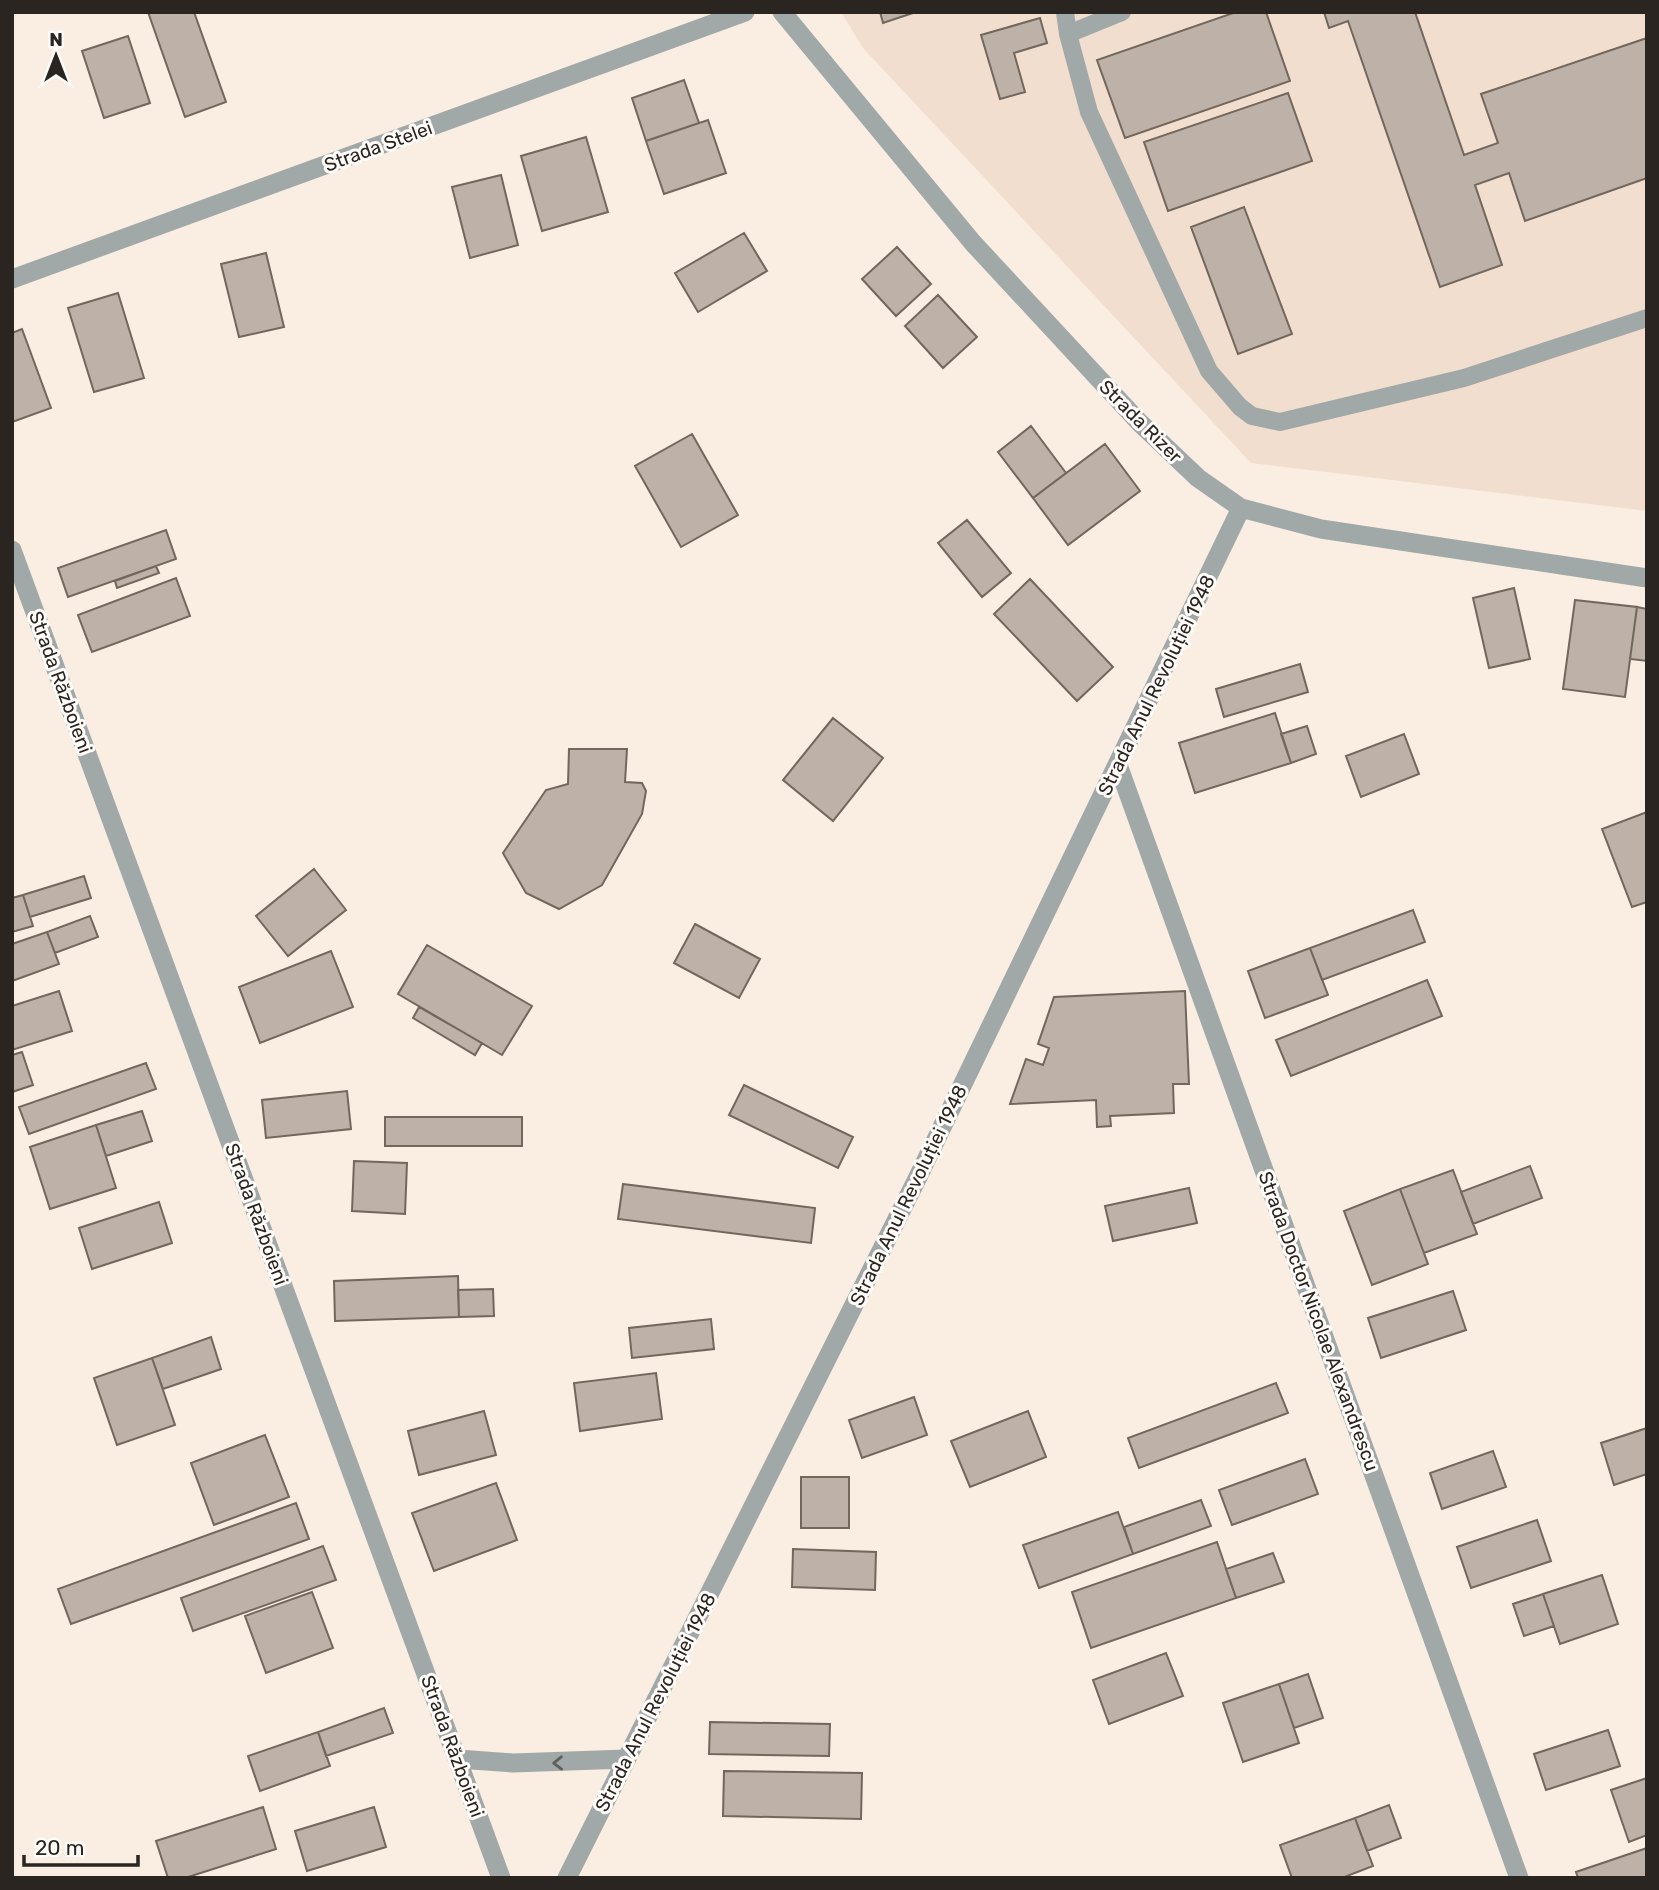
<svg xmlns="http://www.w3.org/2000/svg" width="1659" height="1890" viewBox="0 0 1659 1890" font-family="Rubik,sans-serif">
<style>
.built{fill:#f2dece}
.building{fill:#beb1a7;stroke:#72675d;stroke-width:2}
.lines{fill:none;stroke-linecap:round;stroke-linejoin:round}
.service{stroke:#a0a8a8;stroke-width:18}
.minor{stroke:#a0a8a8;stroke-width:19}
.tertiary{stroke:#a0a8a8;stroke-width:19}
.oneway{stroke:#5f605e}
.labels{text-anchor:middle;stroke-width:6;stroke-linejoin:round;paint-order:stroke}
.street-label{font-size:19px;fill:#2a2521;stroke:#fffcfa}
</style>
<rect width="100%" height="100%" fill="#faede2"/>
<path class="built" d="M841,12H1647V511L1251,463L863,48Z"/>
<path class="building" d="M148,12H194L226,102L185,117Z
M880,12H916L883,23Z
M1236,12H1266L1290,81L1125,138L1097,60Z
M1324,12H1415L1464,155L1498,143L1481,94L1647,38V178L1525,221L1509,173L1475,185L1502,265L1440,287L1348,21L1329,28Z
M1040,18L1047,43L1014,53L1025,92L1000,99L981,35Z
M128,36L150,103L104,118L82,51Z
M684,80L699,123L646,141L632,98Z
M1288,93L1312,161L1168,211L1144,142Z
M708,120L726,173L664,194L646,141Z
M586,137L608,212L542,231L521,156Z
M501,175L518,245L470,258L452,187Z
M1244,207L1292,334L1238,354L1191,227Z
M744,233L767,271L698,312L675,273Z
M897,247L931,284L896,316L862,279Z
M266,253L284,327L239,337L221,264Z
M118,293L144,378L94,392L68,308Z
M938,295L977,337L943,368L905,326Z
M22,329L51,408L12,422V333Z
M1031,426L1066,473L1033,498L998,452Z
M692,434L738,515L681,547L635,466Z
M1105,444L1140,491L1068,545L1033,498Z
M967,520L1011,573L982,597L938,543Z
M166,530L176,559L68,597L58,568Z
M156,566L159,573L117,588L115,581Z
M176,578L190,616L92,652L78,615Z
M1030,579L1113,667L1077,701L994,614Z
M1514,588L1530,659L1489,668L1473,598Z
M1575,600L1637,607L1625,697L1563,689Z
M1637,607L1647,609V661L1630,659Z
M1300,664L1308,692L1224,717L1216,689Z
M1275,713L1291,763L1195,793L1179,743Z
M833,718L883,758L833,821L783,780Z
M1307,726L1316,754L1291,763L1281,734Z
M1404,734L1419,774L1361,797L1346,756Z
M569,749H627L625,782L642,783L646,791L642,814L602,885L559,909L526,893L503,853L546,790L568,784Z
M1647,812V902L1632,907L1602,829Z
M314,869L346,910L288,956L256,916Z
M84,876L91,898L30,917L23,895Z
M23,895L33,926L12,932V898Z
M1413,910L1425,942L1322,980L1310,948Z
M90,916L98,937L55,953L47,932Z
M695,924L760,959L739,998L674,963Z
M47,932L59,964L12,981V944Z
M427,945L532,1006L502,1055L398,994Z
M1310,948L1328,995L1265,1018L1248,971Z
M331,951L353,1007L260,1043L239,987Z
M1427,980L1442,1016L1291,1076L1276,1040Z
M59,991L72,1031L12,1050V1006Z
M1185,991L1189,1084H1173L1174,1113L1110,1116L1111,1126L1097,1127L1096,1100L1010,1104L1026,1059L1043,1065L1049,1048L1038,1044L1054,997Z
M419,1007L482,1043L475,1055L413,1018Z
M22,1052L33,1085L12,1092V1055Z
M146,1063L156,1089L29,1134L19,1107Z
M744,1085L853,1137L838,1168L729,1115Z
M347,1091L351,1129L266,1138L262,1100Z
M142,1111L152,1141L106,1156L96,1125Z
M385,1117H522V1146H385Z
M96,1125L116,1188L50,1209L30,1147Z
M354,1161L407,1163L405,1214L352,1211Z
M1530,1166L1542,1198L1473,1224L1461,1192Z
M1453,1170L1477,1234L1424,1253L1400,1189Z
M623,1184L815,1208L811,1243L618,1219Z
M1189,1188L1197,1223L1113,1241L1105,1206Z
M1400,1189L1428,1264L1372,1285L1344,1211Z
M159,1202L172,1243L92,1269L79,1228Z
M458,1276L459,1317L335,1321L334,1281Z
M493,1289L494,1316L459,1317L458,1290Z
M1453,1291L1466,1330L1381,1358L1368,1318Z
M711,1319L714,1349L632,1358L629,1328Z
M211,1337L221,1369L163,1389L152,1358Z
M152,1358L175,1425L117,1445L94,1378Z
M656,1373L662,1419L580,1431L574,1383Z
M1276,1383L1288,1413L1139,1468L1128,1438Z
M914,1397L927,1435L862,1458L849,1420Z
M484,1411L496,1455L419,1475L408,1431Z
M1028,1411L1046,1457L970,1487L951,1441Z
M1647,1428V1474L1614,1485L1601,1443Z
M265,1435L289,1497L214,1525L191,1463Z
M1493,1451L1506,1487L1442,1509L1430,1473Z
M1305,1459L1318,1494L1232,1525L1219,1490Z
M801,1477H849V1528H801Z
M496,1483L517,1540L434,1571L412,1513Z
M1201,1500L1211,1526L1133,1554L1124,1527Z
M296,1503L309,1539L71,1624L58,1589Z
M1118,1512L1133,1554L1039,1588L1023,1545Z
M1537,1520L1551,1561L1471,1588L1457,1547Z
M1217,1542L1236,1598L1091,1648L1072,1592Z
M323,1546L336,1580L193,1631L181,1598Z
M793,1549L876,1552L875,1590L792,1587Z
M1273,1553L1284,1582L1236,1598L1226,1569Z
M1602,1575L1618,1624L1560,1644L1543,1594Z
M312,1592L333,1648L266,1673L245,1616Z
M1543,1594L1554,1626L1524,1636L1513,1604Z
M1166,1653L1183,1696L1109,1724L1093,1680Z
M1308,1674L1323,1718L1294,1728L1279,1684Z
M1279,1684L1299,1743L1243,1762L1223,1703Z
M384,1708L393,1733L326,1756L318,1732Z
M710,1722L830,1724L829,1756L709,1754Z
M1608,1730L1620,1766L1546,1790L1534,1754Z
M318,1732L330,1766L260,1791L248,1756Z
M724,1771L862,1773L861,1819L723,1816Z
M1647,1778V1835L1629,1842L1611,1790Z
M1389,1805L1401,1838L1367,1851L1355,1818Z
M263,1807L276,1849L185,1878H168L156,1841Z
M374,1807L386,1847L307,1871L295,1831Z
M1355,1818L1373,1866L1342,1878H1292L1280,1845Z
M1647,1848V1878H1578L1576,1872Z"/>
<g class="lines">
<path class="service" d="M1065,12L1068,34L1089,112L1209,371L1240,407L1252,416L1280,422L1464,378L1647,318
M1068,34L1122,12"/>
<path class="minor" d="M12,550L501,1878
M1118,765L1519,1878"/>
<path class="tertiary" d="M782,12L973,243L1139,422L1198,478L1241,508L1321,529L1647,578
M12,279L745,12
M458,1759L513,1763L626,1759
M567,1878L917,1179L1241,508"/>
</g>
<defs><path id="oneway-chevron" d="M-2-3.5L2.5 0L-2 3.5" fill="none" stroke-width="1.6" stroke-linecap="round" stroke-linejoin="round" transform="scale(1.75)"/></defs>
<use class="oneway" href="#oneway-chevron" transform="translate(558 1763) rotate(179)"/>
<g class="labels">
<g class="street-label">
<text transform="translate(378 146) rotate(-20)" y="7">Strada Stelei</text>
<text transform="translate(1141 421) rotate(45)" y="7">Strada Rizer</text>
<text transform="translate(61 682) rotate(70)" y="7">Strada Războieni</text>
<text transform="translate(1156 685) rotate(-64)" y="7">Strada Anul Revoluției 1948</text>
<text transform="translate(908 1195) rotate(-64)" y="7">Strada Anul Revoluției 1948</text>
<text transform="translate(257 1214) rotate(70)" y="7">Strada Războieni</text>
<text transform="translate(1319 1321) rotate(70)" y="7">Strada Doctor Nicolae Alexandrescu</text>
<text transform="translate(655 1702) rotate(-63)" y="7">Strada Anul Revoluției 1948</text>
<text transform="translate(453 1746) rotate(70)" y="7">Strada Războieni</text>
</g>
</g>
<rect width="1659" height="1890" fill="none" stroke="#2a2521" stroke-width="28"/>
<g transform="translate(56 56)" stroke="#fffcfa" stroke-width="5" paint-order="stroke">
<path d="M0-5L12 26L0 18L-12 26Z" fill="#2a2521"/>
<text y="-10" font-size="19" font-weight="bold" text-anchor="middle" fill="#2a2521">N</text>
</g>
<path d="M24 1855v10h114v-10" fill="none" stroke="#2a2521" stroke-width="3.5"/>
<text x="35" y="1855" font-size="21" fill="#2a2521" stroke="#fffcfa" stroke-width="5" paint-order="stroke">20 m</text>
</svg>
